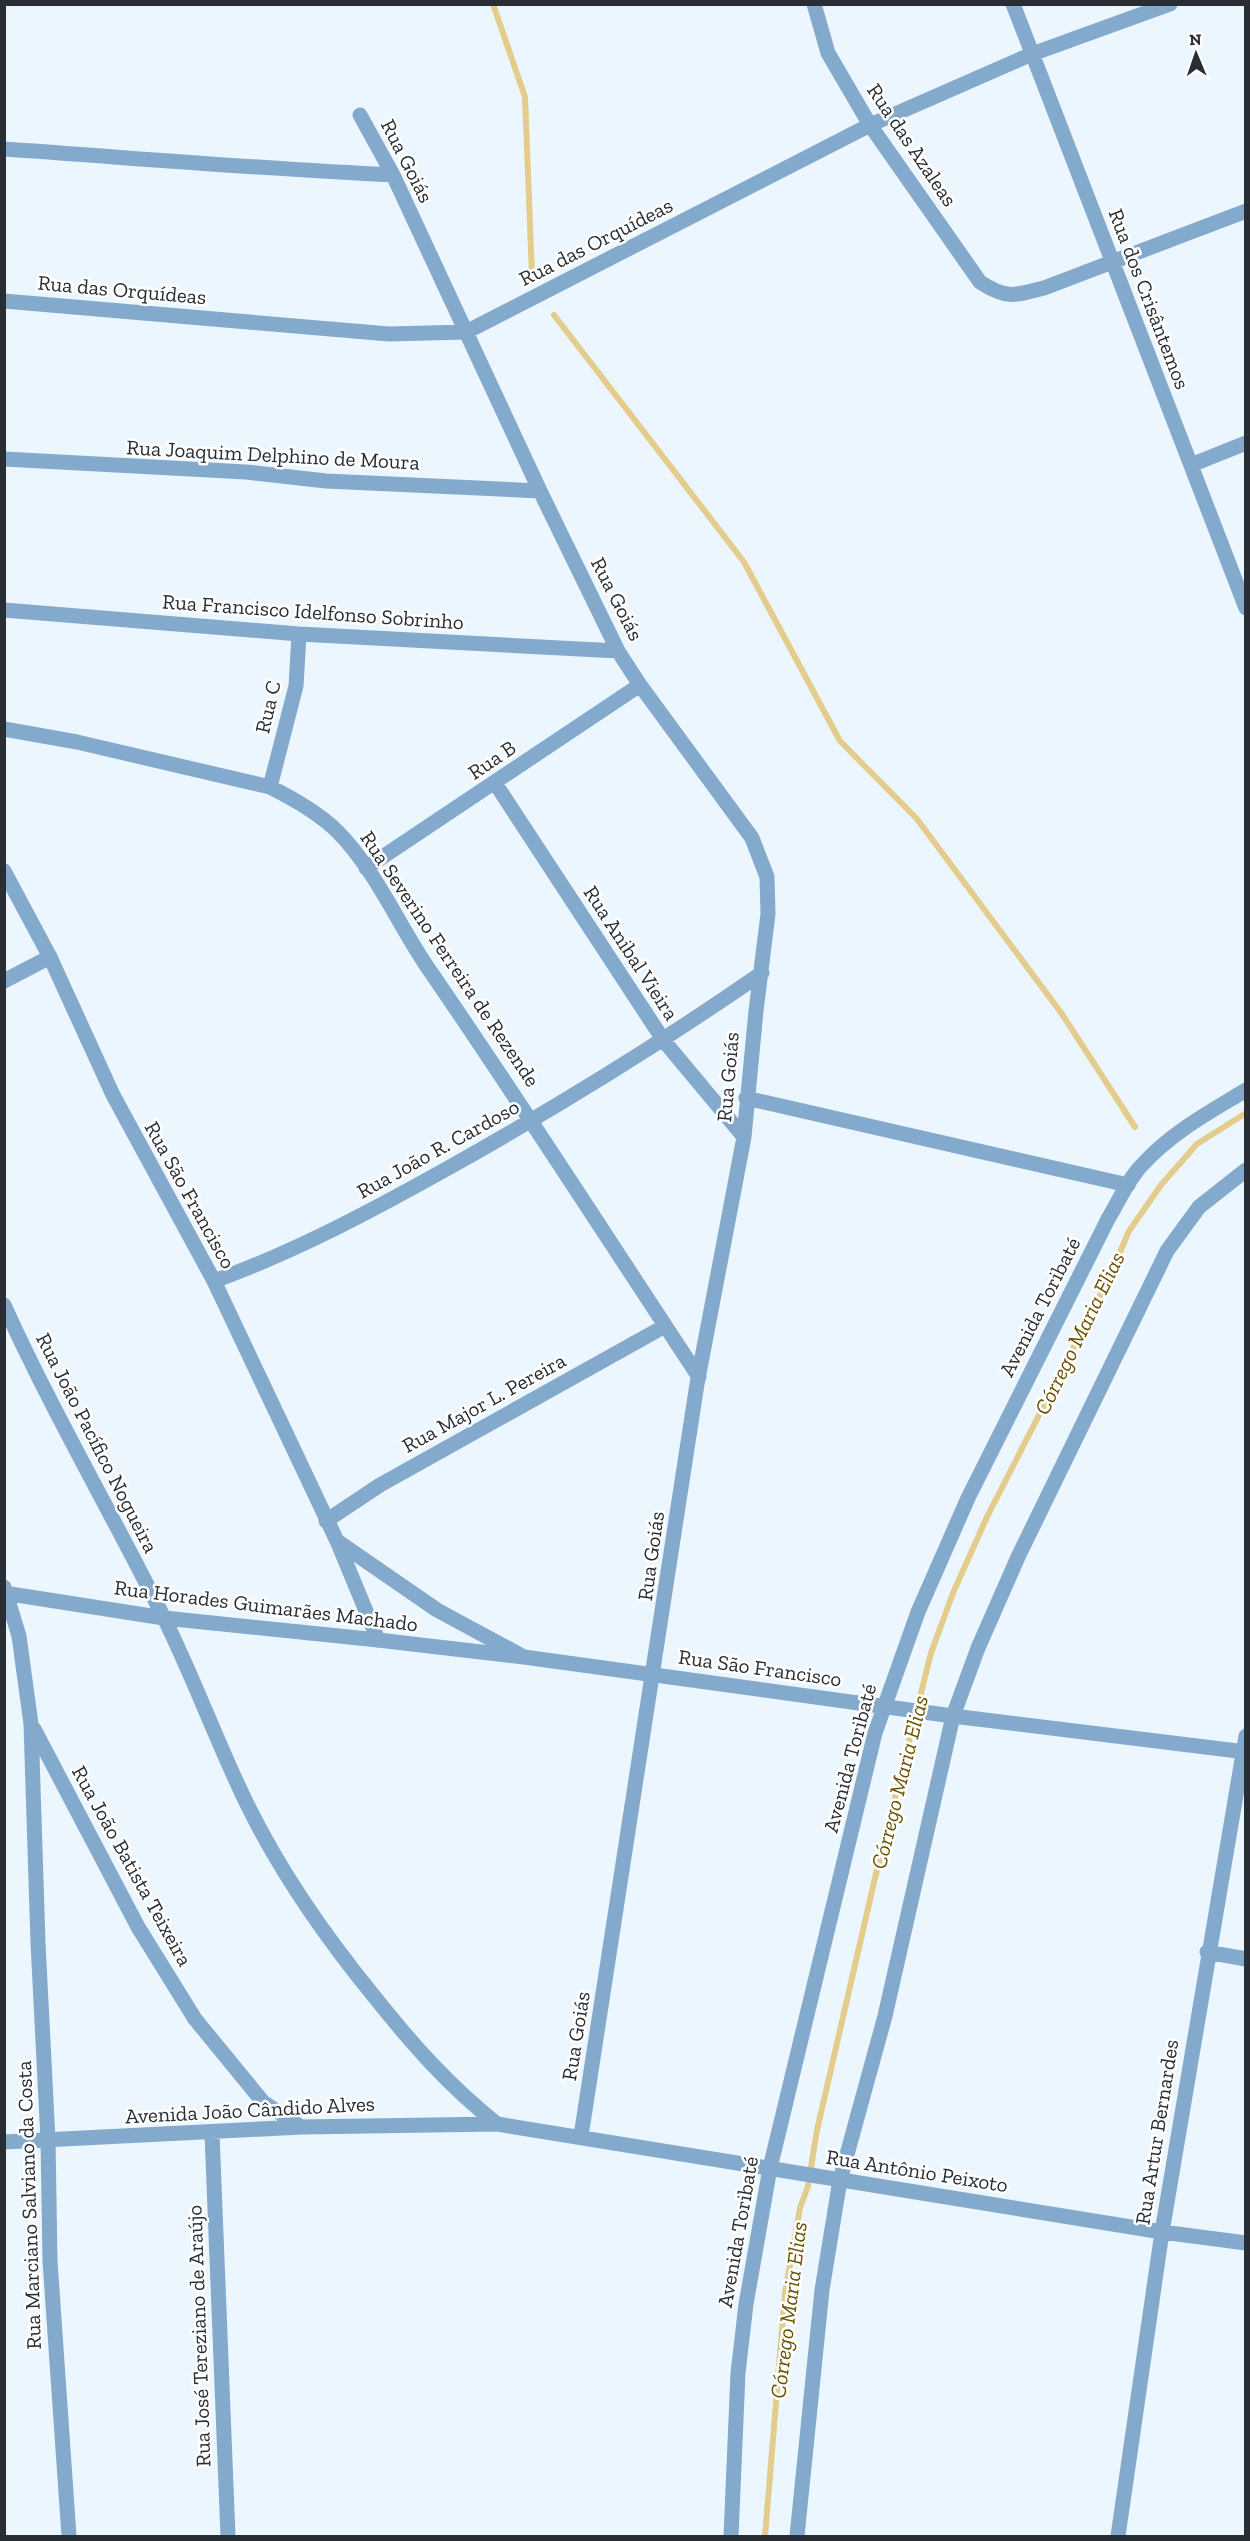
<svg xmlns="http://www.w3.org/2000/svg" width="1250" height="2541" viewBox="0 0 1250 2541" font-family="'Zilla Slab',serif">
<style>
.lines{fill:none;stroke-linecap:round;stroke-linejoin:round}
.stream{stroke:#e4cc8d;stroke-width:6}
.minor{stroke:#83aacc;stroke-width:15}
.tertiary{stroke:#83aacc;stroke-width:15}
.labels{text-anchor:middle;stroke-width:5;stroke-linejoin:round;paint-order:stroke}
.street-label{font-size:21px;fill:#282e34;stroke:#fff}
.water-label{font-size:22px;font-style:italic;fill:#695200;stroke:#fff}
</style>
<rect width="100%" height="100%" fill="#ecf6ff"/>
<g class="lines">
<path class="stream" d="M493,4L525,97L532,275
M554,315L744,562L840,741L917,819L1062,1014L1135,1127
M765,2536L785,2293L800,2208L808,2186L817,2130L875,1878L931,1653L953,1593L987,1517L1109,1278L1129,1231L1161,1185L1197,1144L1246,1113"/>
<path class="minor" d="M814,4L828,53L870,125L980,282C1006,299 1014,296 1044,288L1246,211
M1013,4L1246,608
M360,115L393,175L540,491L618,651L640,685L752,838L767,877L768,914L756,1011L744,1137L697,1384L581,2136
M4,149C134,158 263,169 393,175
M4,301L389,334L466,332L870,125L1032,54L1170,4
M4,459L246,472L326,481L540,491
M1191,465L1246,443
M4,610L299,634L618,651
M4,729L77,742L270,787C294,799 319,813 338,832C376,871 398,924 428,968C521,1103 609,1241 699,1377
M495,783L664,1041L744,1137
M270,787L296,686L299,634
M366,868L640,685
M4,981L50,957
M746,1098L1128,1185
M214,1281C297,1251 373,1210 450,1167C557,1107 661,1043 762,973
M4,1305C52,1411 111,1512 163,1616C193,1676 216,1740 246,1802C280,1872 324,1935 373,1995C412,2044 448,2085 497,2124L1162,2232L1246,2243
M326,1521L380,1485L665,1326
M4,1587L19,1636L31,1724L38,1943L48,2140L50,2261L69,2536
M4,1593L164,1618L378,1640
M34,1729L138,1927L195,2019L263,2102L301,2127
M1207,1952L1246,1959
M212,2133L228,2536
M4,2142L301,2127L497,2124
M1118,2536L1162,2232L1246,1736"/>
<path class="tertiary" d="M4,871L50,957L113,1095L214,1281L337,1541L378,1640L524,1657
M337,1541L437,1610L524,1657L953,1716L1246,1752
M731,2536L738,2373L746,2304L770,2168L875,1733L918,1612L968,1498L1108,1219C1119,1201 1128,1179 1143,1164C1172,1132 1210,1112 1246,1090
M797,2536L822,2290L840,2180L885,2016L953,1716L978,1648L1018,1557L1167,1251L1199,1207L1246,1170"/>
</g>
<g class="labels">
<g class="street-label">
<text transform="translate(912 145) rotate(56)" y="7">Rua das Azaleas</text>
<text transform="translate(407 161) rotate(63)" y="7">Rua Goiás</text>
<text transform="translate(596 242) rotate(-27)" y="7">Rua das Orquídeas</text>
<text transform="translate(122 290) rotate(5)" y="7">Rua das Orquídeas</text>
<text transform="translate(1149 299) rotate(69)" y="7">Rua dos Crisântemos</text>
<text transform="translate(273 455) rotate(3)" y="7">Rua Joaquim Delphino de Moura</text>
<text transform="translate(617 599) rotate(63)" y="7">Rua Goiás</text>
<text transform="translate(313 612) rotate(4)" y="7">Rua Francisco Idelfonso Sobrinho</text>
<text transform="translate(268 707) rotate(-77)" y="7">Rua C</text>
<text transform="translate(492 760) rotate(-34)" y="7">Rua B</text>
<text transform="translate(631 953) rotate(57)" y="7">Rua Anibal Vieira</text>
<text transform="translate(450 959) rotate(56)" y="7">Rua Severino Ferreira de Rezende</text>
<text transform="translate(728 1077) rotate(-85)" y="7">Rua Goiás</text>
<text transform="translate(438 1149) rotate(-29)" y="7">Rua João R. Cardoso</text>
<text transform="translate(190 1195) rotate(61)" y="7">Rua São Francisco</text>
<text transform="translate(1040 1307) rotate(-63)" y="7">Avenida Toribaté</text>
<text transform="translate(484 1403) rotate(-29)" y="7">Rua Major L. Pereira</text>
<text transform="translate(97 1443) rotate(63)" y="7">Rua João Pacífico Nogueira</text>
<text transform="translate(651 1556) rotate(-82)" y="7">Rua Goiás</text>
<text transform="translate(266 1606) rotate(7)" y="7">Rua Horades Guimarães Machado</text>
<text transform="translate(760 1668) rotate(8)" y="7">Rua São Francisco</text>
<text transform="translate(850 1758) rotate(-75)" y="7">Avenida Toribaté</text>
<text transform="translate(132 1866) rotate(61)" y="7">Rua João Batista Teixeira</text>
<text transform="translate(576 2036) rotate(-81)" y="7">Rua Goiás</text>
<text transform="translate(250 2110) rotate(-3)" y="7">Avenida João Cândido Alves</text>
<text transform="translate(1157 2132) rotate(-81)" y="7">Rua Artur Bernardes</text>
<text transform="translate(917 2171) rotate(9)" y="7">Rua Antônio Peixoto</text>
<text transform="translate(29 2205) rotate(-92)" y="7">Rua Marciano Salviano da Costa</text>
<text transform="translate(738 2232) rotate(-80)" y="7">Avenida Toribaté</text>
<text transform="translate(199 2336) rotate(-92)" y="7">Rua José Tereziano de Araújo</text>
</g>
<g class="water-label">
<text transform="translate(1079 1333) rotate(-64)" y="8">Córrego Maria Elias</text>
<text transform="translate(899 1782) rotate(-76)" y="8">Córrego Maria Elias</text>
<text transform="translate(788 2310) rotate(-83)" y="8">Córrego Maria Elias</text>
</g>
</g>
<rect width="1250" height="2541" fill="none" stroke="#282e34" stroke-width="12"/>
<g transform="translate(1196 54) rotate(358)" stroke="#ffffff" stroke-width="4.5" paint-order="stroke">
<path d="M0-4.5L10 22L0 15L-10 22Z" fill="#282e34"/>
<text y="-9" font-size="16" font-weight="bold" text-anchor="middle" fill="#282e34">N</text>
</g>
</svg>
